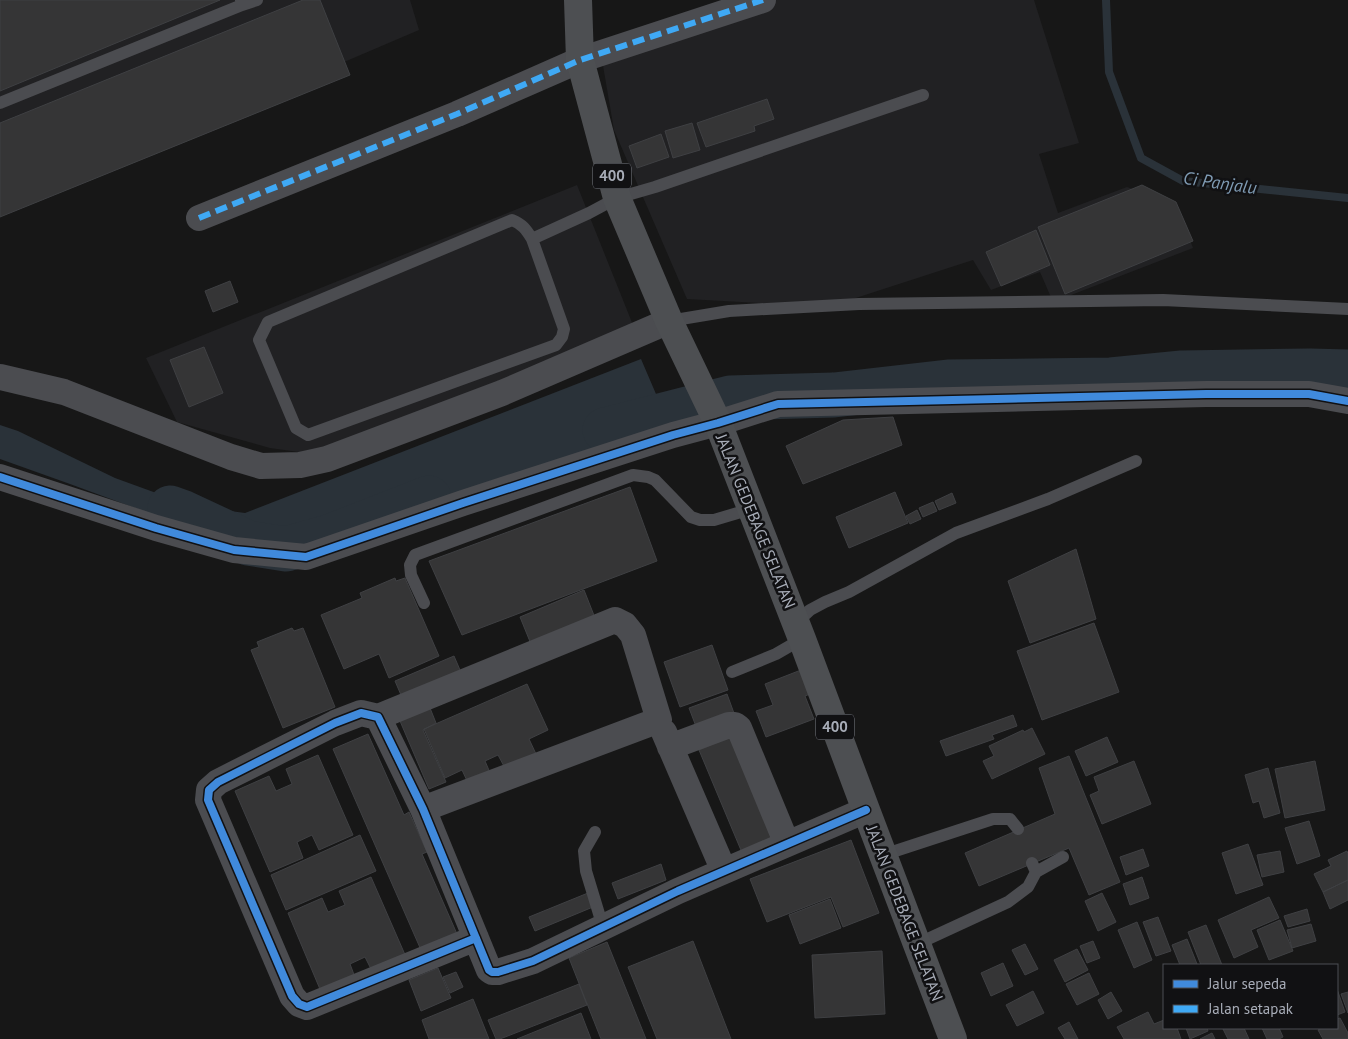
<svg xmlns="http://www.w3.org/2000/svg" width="1348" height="1039" viewBox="0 0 1348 1039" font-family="'PT Sans',sans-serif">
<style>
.built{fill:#212123}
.water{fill:#2a3239}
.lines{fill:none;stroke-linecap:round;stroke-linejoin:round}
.stream{stroke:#2a3239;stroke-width:8}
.river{stroke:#2a3239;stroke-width:45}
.building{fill:#353536;stroke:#3f4043}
.service{stroke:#4b4c50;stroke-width:12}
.minor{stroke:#4b4c50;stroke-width:26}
.primary{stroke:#4d4f52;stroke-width:28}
.quiet{stroke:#3fa9f5;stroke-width:6;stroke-dasharray:12 6;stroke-linecap:butt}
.cycleway-casing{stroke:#111113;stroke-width:11}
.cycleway{stroke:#408adc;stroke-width:8}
.labels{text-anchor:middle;stroke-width:5;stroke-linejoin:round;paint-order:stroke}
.shield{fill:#111113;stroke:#7b7e86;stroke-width:1}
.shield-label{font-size:15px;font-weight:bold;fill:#a8adb8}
.street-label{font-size:16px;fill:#a8adb8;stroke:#111113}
.water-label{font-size:18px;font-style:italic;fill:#7f9bb3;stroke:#111113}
</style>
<rect width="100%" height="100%" fill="#171717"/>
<path class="built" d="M0,0H410L419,30L0,209Z
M763,0H1034L1079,143L1039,154L1058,213L1127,187L1177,206L1193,248L1053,302L1040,272L991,290L973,260L828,307L687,299L614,130L600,48Z
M577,185L637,335L313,454L270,448L177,422L146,358Z"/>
<path class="water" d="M641,359L668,422L406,514L277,538L192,529L70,484L0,459V425L18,431L115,478L192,506L245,513Z"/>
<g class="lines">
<path class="stream" d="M1106,0L1109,72L1141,158L1183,181L1348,198"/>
<path class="river" d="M605,430L730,398L834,395L948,382L1111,380L1182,373L1310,371L1348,372
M170,508L184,513L248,543L286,549L329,537L429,498"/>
</g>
<path class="building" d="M0,0H220L0,91Z
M303,0H320L350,75L0,217V123Z
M767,99L774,119L754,126L755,131L706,147L697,123Z
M692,123L700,150L673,158L665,131Z
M661,134L669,157L637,168L629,146Z
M1142,185L1176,202L1193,241L1065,294L1038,227Z
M1036,230L1050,265L1001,286L986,252Z
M230,281L238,302L213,312L205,291Z
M204,347L223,393L189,407L170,360Z
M893,417L902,445L803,484L786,446L843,420Z
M630,487L657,561L462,635L429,561Z
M895,492L908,523L849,548L836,517Z
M952,493L956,503L939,510L935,501Z
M933,502L937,511L923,517L919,508Z
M917,510L921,519L910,524L906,516Z
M1076,549L1096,619L1030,643L1008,581Z
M395,578L396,581L405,578L439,656L389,678L379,654L344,669L321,615L362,598L360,593Z
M584,590L597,623L533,649L520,617Z
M1094,623L1119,692L1042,720L1017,651Z
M292,628L294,631L303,628L335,707L283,728L251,650L259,647L257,642Z
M712,645L728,690L680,707L664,662Z
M454,656L463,677L404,702L395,681Z
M801,670L810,694L805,696L814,719L766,737L756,711L773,705L765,684Z
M527,684L548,730L529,739L536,754L505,768L498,755L485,761L491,775L469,785L462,770L445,778L424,729Z
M727,694L735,716L697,729L689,708Z
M430,708L436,723L423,730L446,782L429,789L400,721Z
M1013,715L1017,726L992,735L994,739L946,756L940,741Z
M1032,728L1045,754L992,779L983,761L994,756L989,746L1023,730L1024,732Z
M368,734L404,815L409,812L427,852L422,854L457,934L421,950L333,749Z
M734,735L777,841L743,855L699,750Z
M1107,737L1118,762L1086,776L1075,751Z
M318,755L353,835L319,850L312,835L297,842L303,858L270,872L235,791L269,776L276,791L292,784L286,769Z
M1069,756L1120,882L1089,895L1069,848L979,886L965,853L1055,814L1039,768Z
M1134,761L1151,804L1102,824L1090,795L1099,791L1094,777Z
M1315,761L1325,810L1285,818L1275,769Z
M1268,768L1280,813L1264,818L1259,801L1253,803L1245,775Z
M1309,821L1320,856L1297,864L1285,828Z
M360,835L376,871L286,910L271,875Z
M851,840L879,913L843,927L831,897L767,922L750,879Z
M1248,844L1263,885L1236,894L1222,853Z
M1143,849L1149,866L1126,875L1120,857Z
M1280,851L1284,872L1262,877L1257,855Z
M1347,851L1348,854V880L1323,892L1314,874L1331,866L1328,860Z
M661,864L666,880L618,899L612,883Z
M371,877L406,957L372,971L365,957L350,964L356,980L322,994L288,913L322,898L328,912L345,905L339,891Z
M1142,877L1149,898L1130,905L1123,884Z
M1348,880V900L1330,909L1323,892Z
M588,893L593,907L535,931L529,917Z
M1102,893L1116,922L1098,931L1085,901Z
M1269,897L1279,918L1251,930L1258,947L1234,958L1218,920Z
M830,899L841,928L800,944L789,915Z
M1307,909L1310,921L1288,927L1284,916Z
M1158,917L1171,951L1156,956L1143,922Z
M1280,920L1293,951L1269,960L1257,930Z
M1137,922L1152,960L1134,968L1118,930Z
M1311,924L1316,941L1292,948L1287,930Z
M1206,925L1222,965H1201L1188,932Z
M1187,939L1197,964L1195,965H1180L1172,945Z
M693,941L731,1039H657L628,967Z
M1093,941L1100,958L1087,963L1080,946Z
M607,942L646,1039H601L569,958Z
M1025,944L1038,969L1025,975L1012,950Z
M1077,949L1088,970L1065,982L1054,960Z
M882,951L885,1014L815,1018L812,955Z
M1003,963L1013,986L991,996L981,973Z
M438,968L451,998L421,1011L409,980Z
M456,972L463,987L450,993L443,977Z
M1089,973L1099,994L1077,1005L1066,984Z
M579,984L587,1005L500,1039H496L488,1020Z
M1337,989L1345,1012L1337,1015Z
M1033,991L1044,1013L1017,1026L1006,1005Z
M1111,992L1122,1011L1108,1019L1098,1000Z
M1348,992V1013L1341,994Z
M473,999L489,1039H429L422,1020Z
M1148,1012L1154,1024L1164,1020V1028H1177L1181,1039H1124L1117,1027Z
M581,1013L591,1039H517Z
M1340,1018L1348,1033V1039H1323L1318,1030L1322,1028H1337V1019Z
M1069,1022L1078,1039H1065L1058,1028Z
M1186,1028H1207L1208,1031L1190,1039Z
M1225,1028H1244L1249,1039H1228L1223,1029Z
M1262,1028H1279L1283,1037L1279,1039H1267Z
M1212,1033L1215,1039H1200Z"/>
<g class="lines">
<path class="service" d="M242,5L257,0
M0,103L242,5L241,0
M532,239L564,329L562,337L556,345L308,435L296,428L259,340L268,322L512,220C522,224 526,229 532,239L589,213L617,198L655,187L923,95
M669,321L729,311L859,304L1163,300L1348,309
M424,603L411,575L410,565L415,555L633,475L648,477L655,480L691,517L700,520H714L751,509
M796,623L810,610L825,602L849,592L956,533L1048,499L1136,461
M732,672L776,654L802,639
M595,832L584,851L586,871L603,927
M883,855L993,819H1010L1018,829
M1036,872L1063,857
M917,944L1008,902L1028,887L1036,872L1032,863"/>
<path class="minor" d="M199,218L457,114L580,60L763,0
M0,377L64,392L231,457L261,466L300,465L327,459L502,393L669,321
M0,477L156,528L234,550L306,557L463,503L673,435L718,423L778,404L1206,394H1309L1348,401
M378,717L615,620L625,625L633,635L659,720L423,809
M664,732L724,871
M670,747L729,725H735L739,728L787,844
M476,938L307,1007L299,1004L292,996L208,800L209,790L218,782L335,723L361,713L378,717L423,809L489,970L492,972H498L533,961L678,891L866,810"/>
<path class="primary" d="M578,0L580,60L617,198L669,321L718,423L802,639L866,810L953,1039"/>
<path class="quiet" d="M199,218L457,114L580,60L763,0"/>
<g class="cycleway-casing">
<path id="cycleway" d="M0,477L156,528L234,550L306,557L463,503L673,435L718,423L778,404L1206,394H1309L1348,401
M476,938L307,1007L299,1004L292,996L208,800L209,790L218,782L335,723L361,713L378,717L423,809L489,970L492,972H498L533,961L678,891L866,810"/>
</g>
<use href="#cycleway" class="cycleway"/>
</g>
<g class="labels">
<g class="shield">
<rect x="593" y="163.5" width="38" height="25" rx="4"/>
<rect x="816" y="714.5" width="38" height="25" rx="4"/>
</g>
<g class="shield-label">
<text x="612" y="181">400</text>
<text x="835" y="732">400</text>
</g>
<g class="street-label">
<text transform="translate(756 521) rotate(68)" y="6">JALAN GEDEBAGE SELATAN</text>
<text transform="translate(905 913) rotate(69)" y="6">JALAN GEDEBAGE SELATAN</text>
</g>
<g class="water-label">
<text transform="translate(1220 183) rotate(8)" y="6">Ci Panjalu</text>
</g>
</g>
<rect x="1163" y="964" width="175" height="65" fill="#111113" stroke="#4d4f55"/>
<rect x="1173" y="980" width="25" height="8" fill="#408adc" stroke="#4d4f55"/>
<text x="1208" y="989" font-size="15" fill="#a8adb8">Jalur sepeda</text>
<rect x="1173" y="1005" width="25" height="8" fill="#3fa9f5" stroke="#4d4f55"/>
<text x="1208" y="1014" font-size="15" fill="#a8adb8">Jalan setapak</text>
</svg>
